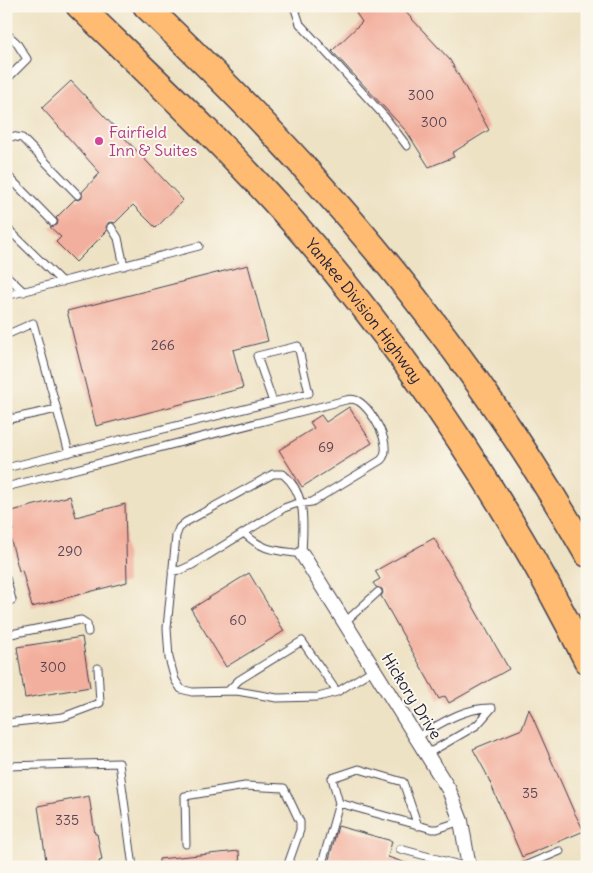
<svg xmlns="http://www.w3.org/2000/svg" width="593" height="873" viewBox="0 0 593 873" font-family="Delius,sans-serif">
<style>
.building{fill:#f3af9d}
.lines{fill:none;stroke-linecap:round;stroke-linejoin:round}
.lane-casing{stroke:#413f50;stroke-width:9}
.street-casing{stroke:#413f50;stroke-width:16}
.highway-casing{stroke:#413f50;stroke-width:28}
.lane{stroke:#fff;stroke-width:7}
.street{stroke:#fff;stroke-width:14}
.highway{stroke:#ffbb71;stroke-width:25}
.hotel-dot{fill:#d1479c;stroke:#fbf7ec;stroke-width:2}
.labels{text-anchor:middle;stroke-width:4;stroke-linejoin:round;paint-order:stroke}
.number-label{font-size:14px;fill:#564554}
.hotel-label{font-size:16px;fill:#b23c85;stroke:#fbf7ec;text-anchor:start}
.street-label{font-size:16px;fill:#22223b;stroke:#fbf7ec}
</style>
<rect width="100%" height="100%" fill="#fbf7ec"/>
<filter id="ink" filterUnits="userSpaceOnUse"><feTurbulence type="fractalNoise" baseFrequency=".02" numOctaves="2"/><feDisplacementMap in="SourceGraphic" scale="10" xChannelSelector="R" yChannelSelector="G"/><feConvolveMatrix kernelMatrix="1 2 1 2 8 2 1 2 1" color-interpolation-filters="sRGB"/></filter>
<filter id="wash" filterUnits="userSpaceOnUse"><feTurbulence type="fractalNoise" baseFrequency=".0096" numOctaves="4" result="noise"/><feDisplacementMap in="SourceGraphic" scale="20" xChannelSelector="R" yChannelSelector="G"/><feGaussianBlur stdDeviation="1.12" result="paint"/><feColorMatrix in="noise" values="0 0 0 0 0 0 0 0 0 0 0 0 0 0 0 0 0 1.4 0 .05"/><feComposite in="paint" operator="in"/></filter>
<g filter="url(#wash)">
<rect width="100%" height="100%" fill="#eee2c4"/>
<g id="blocks">
<path class="building" d="M366,6H400L450,60L489,130L452,153L454,157L429,167L407,132L332,51L362,22L356,13Z
M71,81L183,200L156,228L133,205L115,223L111,222L108,223L106,227L107,231L76,262L56,242L61,237L50,227L57,225L58,221L56,218L75,199L79,200L82,198V192L100,173L42,108Z
M248,265L268,341L233,350L243,388L96,426L67,311Z
M349,407L372,443L302,487L279,450L314,428L310,422L321,415L326,422Z
M70,496L76,517L125,504L127,582L32,607L22,570L19,571L9,533L13,531L8,512Z
M434,538L509,669L449,703L445,696L439,699L381,596L383,593L382,589L376,587L373,583L380,579L375,571Z
M249,573L284,631L226,667L191,609Z
M82,637L90,687L25,698L17,647Z
M529,709L574,812L584,831L522,857L486,773L473,749L522,729Z
M89,796L95,834H97L102,860L99,861L100,867H47L38,806Z
M338,826L392,841L388,857L409,864V867H327Z
M239,851L240,867H159V859Z"/>
</g>
</g>
<g filter="url(#ink)">
<use href="#blocks" fill-opacity="0" stroke="#413f50" stroke-width="1"/>
<g class="lines">
<g class="lane-casing">
<path id="lane" d="M294,6L300,24L385,117L407,146
M6,33L16,42L27,59L6,80
M6,140L10,136L22,138L78,195
M6,174L53,222
M6,227L62,282
M111,227L118,238L124,266
M6,275L24,292
M6,296L199,246
M6,335L33,323L69,453
M6,408L10,419L57,409
M6,468L309,393L298,346L257,356L273,402
M6,487L346,400C350,399 354,399 358,401C372,409 394,446 381,460L312,502L295,504L284,508L192,565L181,570L172,571
M244,533C264,552 276,550 302,554C303,525 308,495 283,474H273L186,522L179,528L176,536L167,628L169,658L175,680L181,689L192,692L237,691L277,698L318,697L337,692L374,669
M6,578L12,600L6,603
M345,622L378,592
M6,635L81,620L87,624L88,632
M228,691L239,680L302,641L337,692
M6,723L63,717L100,703L98,668
M417,737C440,724 464,707 492,708L477,725L427,754
M6,766L119,763L133,867
M418,826L403,782L359,769L332,778L339,803L432,829H437L461,821
M186,844L185,796L245,786L284,788L300,822V830L287,867
M400,849L467,867
M321,867L339,803
M522,867L560,851"/>
</g>
<g class="street-casing">
<path id="street" d="M302,554L449,790L461,821L469,867"/>
</g>
<g class="highway-casing">
<g id="highway">
<path id="s1" d="M79,6C151,76 225,145 291,220C408,353 508,502 587,661"/>
<path d="M146,6C203,61 260,117 312,176C416,291 510,419 587,554"/>
</g>
</g>
<use href="#lane" class="lane"/>
<use href="#street" class="street"/>
<use href="#highway" class="highway"/>
</g>
</g>
<circle class="hotel-dot" cx="99" cy="141" r="5"/>
<g class="labels">
<g class="number-label">
<text x="421" y="100">300</text>
<text x="434" y="127">300</text>
<text x="163" y="350">266</text>
<text x="326" y="452">69</text>
<text x="70" y="556">290</text>
<text x="238" y="625">60</text>
<text x="53" y="672">300</text>
<text x="530" y="798">35</text>
<text x="67" y="825">335</text>
</g>
<g class="hotel-label">
<text x="109" y="138">Fairfield<tspan x="109" dy="18">Inn &amp; Suites</tspan></text>
</g>
<g class="street-label">
<text dy="6" stroke="none"><textPath href="#s1" startOffset="418">Yankee Division Highway</textPath></text>
<text transform="translate(412 696) rotate(58)" y="6">Hickory Drive</text>
</g>
</g>
<rect width="593" height="873" fill="none" stroke="#fbf7ec" stroke-width="25"/>
</svg>
